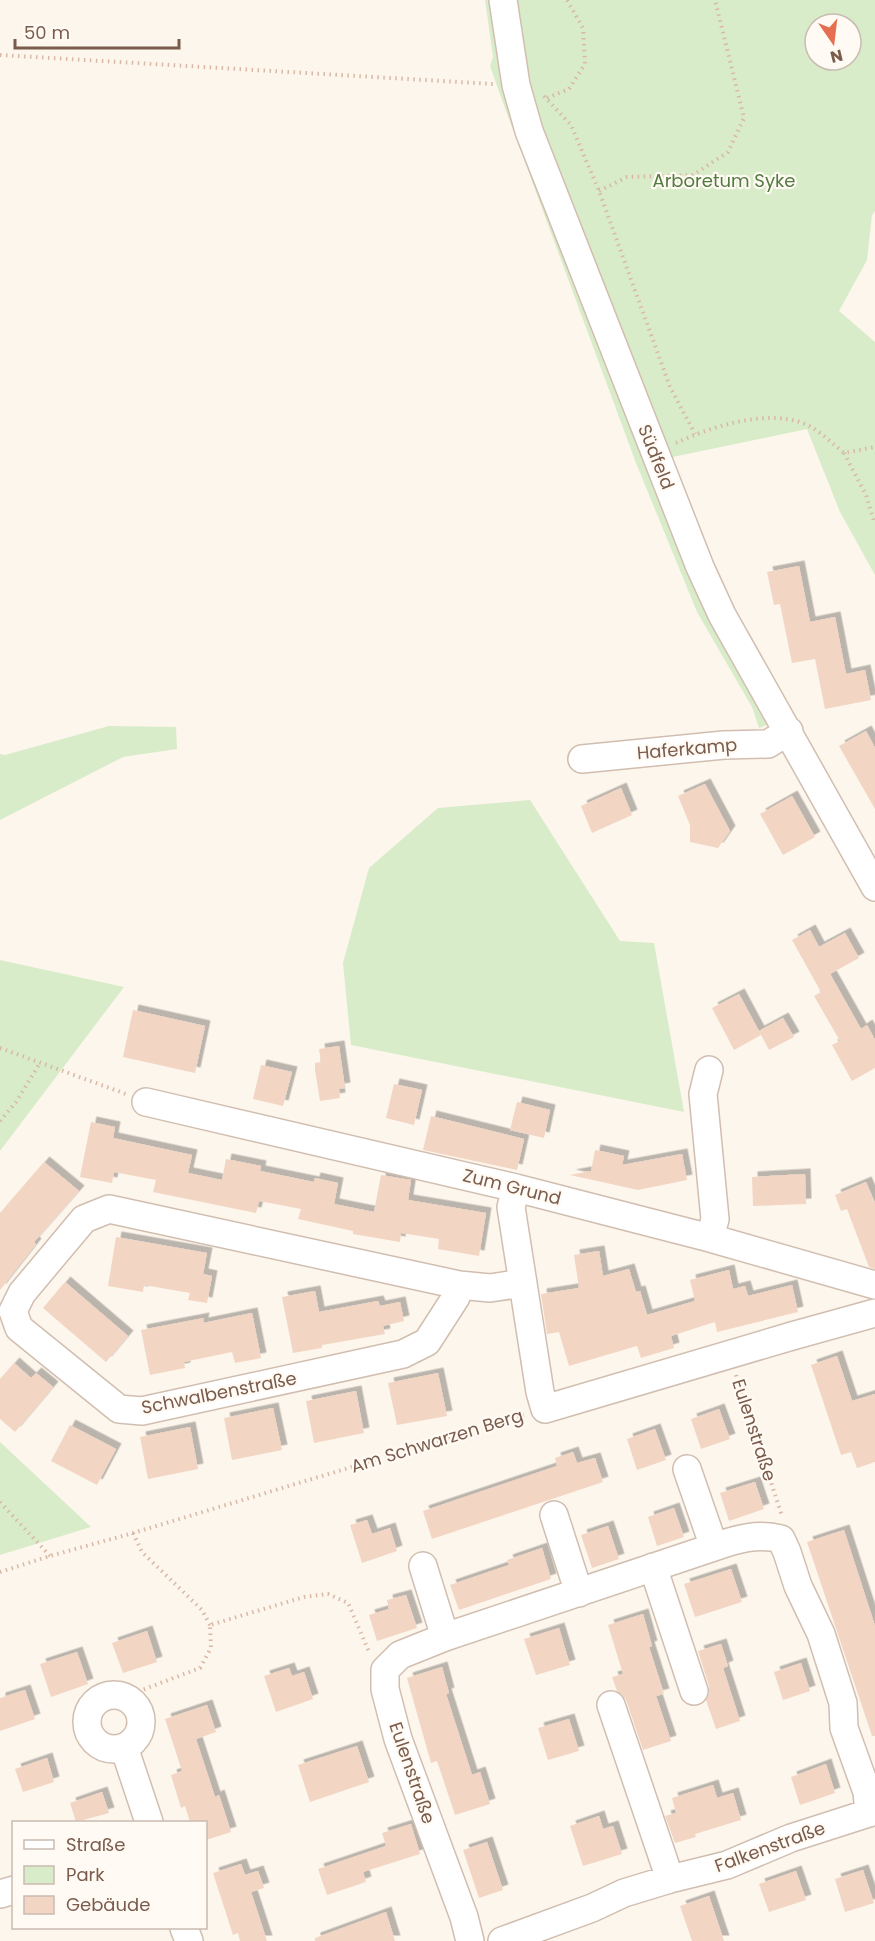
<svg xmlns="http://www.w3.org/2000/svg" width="875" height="1941" viewBox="0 0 875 1941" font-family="Poppins,sans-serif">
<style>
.green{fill:#d8ecc9;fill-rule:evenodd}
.building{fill:#f3d5c3;filter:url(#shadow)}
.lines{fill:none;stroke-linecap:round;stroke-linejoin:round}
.minor-casing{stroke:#d1beb0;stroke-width:30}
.path{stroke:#d9b8a5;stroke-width:4;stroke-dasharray:1.5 4.5;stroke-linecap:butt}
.minor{stroke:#fff;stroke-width:27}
.labels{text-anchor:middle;stroke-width:4.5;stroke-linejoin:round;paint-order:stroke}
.park-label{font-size:18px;fill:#537a41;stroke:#fffaf3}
.street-label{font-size:18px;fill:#7a5c4d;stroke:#fffaf3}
</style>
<defs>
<filter id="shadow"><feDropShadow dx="5.5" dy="-5.5" stdDeviation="0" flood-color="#0004"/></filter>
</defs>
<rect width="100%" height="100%" fill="#fdf6ec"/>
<path class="green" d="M485,0H875V211L872,215L867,260L839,311L875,342V575L840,512L807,429L668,458L714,572L793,714L759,728L752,707L697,612L636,463L502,100L490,66L493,57ZM815,24H851V60H815Z
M109,726L176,727L177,749L123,757L0,820V754L5,755Z
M530,800L620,941L654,943L684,1112L351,1045L343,963L369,868L438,808Z
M0,960L124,987L0,1151Z
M0,1442L91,1527L0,1555Z"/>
<path class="building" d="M799,566L810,622L835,617L846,674L865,670L871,700L825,709L815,659L792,663L780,604L774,605L767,572Z
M866,731L875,748V809L839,746Z
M705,784L730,831L718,848L690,842V825L678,796Z
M621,788L632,815L592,833L581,806Z
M792,796L815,837L783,855L760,814Z
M810,930L819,947L845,933L859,958L830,974L861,1029L867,1025L875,1040V1068L852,1081L832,1045L840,1041L814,996L821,992L792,940Z
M739,994L761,1035L734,1050L712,1008Z
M133,1010L205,1026L195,1073L123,1057Z
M783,1018L794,1037L769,1050L759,1031Z
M339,1046L345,1088L339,1089L340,1098L320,1101L315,1070V1063L321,1062L319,1049Z
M261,1065L292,1072L283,1106L253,1099Z
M394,1084L422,1090L414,1125L386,1118Z
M517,1102L550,1110L544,1138L510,1130Z
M431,1116L524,1139L517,1170L423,1150Z
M91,1122L115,1127L113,1138L192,1155L188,1173L222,1180L226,1159L261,1166L260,1171L314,1182L315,1178L338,1183L334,1204L374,1212L381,1175L411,1180L408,1200L486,1213L479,1256L438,1249L439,1239L401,1233L400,1242L353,1234V1231L298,1219L301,1209L259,1201L256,1213L153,1192L156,1180L114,1172L112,1183L80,1177Z
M595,1150L624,1156L622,1165L682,1154L687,1180L638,1190L570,1175L591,1171Z
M44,1162L79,1191L34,1242L36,1244L0,1290V1213Z
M805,1174L806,1204L753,1206L752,1177Z
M866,1182L875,1203V1269L869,1267L847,1209L841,1211L835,1195Z
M116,1237L207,1253L203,1274L212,1276L207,1303L188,1300L190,1293L144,1285L143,1292L108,1286Z
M599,1251L603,1276L629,1269L636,1292L640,1291L647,1315L695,1301L690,1280L729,1270L733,1289L745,1286L748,1296L792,1285L798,1312L717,1332L715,1322L671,1336L674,1348L641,1358L637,1346L569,1366L559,1332L547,1334L541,1294L579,1288L574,1255Z
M65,1282L128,1336L106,1362L43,1308Z
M315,1291L319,1312L378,1301L380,1306L400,1302L404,1321L383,1326L385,1334L322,1345V1348L293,1353L282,1297Z
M252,1313L261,1358L235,1363L232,1352L184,1362L185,1368L150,1375L141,1330L204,1318L203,1323Z
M837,1356L852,1401L875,1394V1462L857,1468L851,1452L841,1455L811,1365Z
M14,1363L31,1378L36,1373L53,1387L15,1432L0,1419V1379Z
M438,1373L447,1416L397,1425L388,1383Z
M356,1391L364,1433L314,1443L306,1401Z
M273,1408L282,1450L232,1460L224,1418Z
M719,1409L730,1439L701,1449L691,1419Z
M70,1425L116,1449L97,1485L51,1461Z
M190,1427L198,1469L148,1479L140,1437Z
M655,1429L666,1460L637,1470L627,1439Z
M573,1452L577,1463L595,1458L603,1482L432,1539L423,1511L557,1466L555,1458Z
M755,1482L764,1509L729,1521L720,1493Z
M674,1508L684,1537L657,1546L648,1517Z
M367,1520L372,1534L390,1528L397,1551L362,1563L350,1525Z
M608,1526L619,1559L592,1568L581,1535Z
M844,1530L875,1626V1736H872L807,1542Z
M542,1548L551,1579L459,1610L450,1585L509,1565L507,1560Z
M731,1569L742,1602L695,1617L684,1584Z
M406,1595L417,1628L377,1641L369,1615L389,1609L387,1600Z
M643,1614L652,1646L649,1647L664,1694L656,1696L671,1741L643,1750L626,1700L622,1694L617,1691L612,1677L623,1674L608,1625Z
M559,1628L570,1665L536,1675L524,1639Z
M147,1631L157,1662L123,1673L112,1643Z
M721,1644L728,1666L723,1668L740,1721L716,1729L706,1700L709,1694V1686L698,1651Z
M77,1652L88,1684L51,1697L40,1664Z
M801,1663L810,1691L783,1700L774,1672Z
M442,1667L449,1693L446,1694L472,1775L480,1772L490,1804L455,1815L437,1761L431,1763L407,1678Z
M289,1668L292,1676L304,1672L313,1699L276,1712L264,1676Z
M25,1690L35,1719L0,1731V1698Z
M207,1705L216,1732L196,1739L215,1797L219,1795L231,1832L206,1840V1822H190L185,1806L181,1808L171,1775L182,1771L165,1719Z
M569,1719L579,1751L548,1760L538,1728Z
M357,1746L369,1782L310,1802L298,1765Z
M47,1758L54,1782L23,1792L15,1769Z
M826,1764L835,1793L800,1805L791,1777Z
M713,1785L717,1798L733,1793L741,1820L695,1834L696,1837L675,1843L665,1816L676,1813L672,1798Z
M102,1792L109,1813L76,1822L70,1803Z
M599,1816L603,1829L613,1826L622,1854L583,1866L570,1826Z
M411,1824L420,1854L363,1872L366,1882L327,1895L318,1869L386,1846L382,1833Z
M487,1842L503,1890L479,1898L463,1850Z
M241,1864L245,1875L258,1871L264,1888L251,1892L267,1941H240L238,1933L233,1935L213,1873Z
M863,1870L874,1903L845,1912L835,1879Z
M796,1871L806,1900L769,1912L759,1884Z
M709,1896L724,1941H692L680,1906Z
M386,1912L395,1941H315V1938Z"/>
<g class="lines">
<g class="minor-casing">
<path id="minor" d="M503,0L516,85L529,131L700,567L722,615L875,887
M582,759L724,745L768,744L789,731
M709,1070L703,1094L715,1219L710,1238
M146,1102L516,1188L710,1238L875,1285
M516,1188L511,1207L540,1392L545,1409L792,1336L875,1313
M459,1285L456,1297L427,1342L403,1354L142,1411L119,1409L19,1328L13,1311L22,1293L84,1219L109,1209L459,1285L490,1288L523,1283
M687,1469L714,1547
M554,1515L579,1593
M423,1566L445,1637
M653,1567L694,1691
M87 1722a27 27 0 1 1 54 0a27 27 0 1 1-54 0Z
M611,1705L670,1879
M124,1747L149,1822
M0,1894L14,1890
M184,1928L189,1941
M470,1941L464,1917L398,1739L385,1689V1670L400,1655L445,1637L714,1547C737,1539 757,1533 781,1539L787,1552L798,1586L821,1634L843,1703L844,1728L867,1792L869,1813
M502,1941L592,1908L624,1893L670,1879L727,1865L791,1838L869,1813"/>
</g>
<path class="path" d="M0,55L493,84
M544,96L571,125L599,191L670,387L695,434
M547,98L569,89L585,64L583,28L567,0
M599,191L627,177L693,175L728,152L744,118L715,0
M676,443C713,426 773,406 811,427C822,433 833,444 844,453L875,447
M844,453L866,495L875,524
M0,1048L126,1094
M0,1121L16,1102L40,1063
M736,1375L782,1516
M0,1502L50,1556
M133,1533L142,1552L202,1610L210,1625
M0,1572L50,1556L133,1533L524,1415
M134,1704L142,1690L200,1668L211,1648L210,1625L304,1597L328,1594L348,1603L370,1654"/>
<use href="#minor" class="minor"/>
</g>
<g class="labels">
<g class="park-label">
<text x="724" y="187">Arboretum Syke</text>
</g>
<g class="street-label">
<text transform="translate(656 457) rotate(68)" y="6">Südfeld</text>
<text transform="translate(687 749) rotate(-5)" y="6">Haferkamp</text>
<text transform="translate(512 1187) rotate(14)" y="6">Zum Grund</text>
<text transform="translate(219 1393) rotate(-11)" y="6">Schwalbenstraße</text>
<text transform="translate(754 1430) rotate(72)" y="6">Eulenstraße</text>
<text transform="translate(437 1441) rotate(-17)" y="6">Am Schwarzen Berg</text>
<text transform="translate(412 1773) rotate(71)" y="6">Eulenstraße</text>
<text transform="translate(770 1847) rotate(-20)" y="6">Falkenstraße</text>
</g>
</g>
<rect x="12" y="1821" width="195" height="108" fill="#fffaf3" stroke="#cabbb1" stroke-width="1.5"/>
<rect x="24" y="1840" width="30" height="9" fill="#ffffff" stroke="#cabbb1" stroke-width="1.5"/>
<text x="66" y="1851" font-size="18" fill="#7a5c4d">Straße</text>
<rect x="24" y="1866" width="30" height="18" fill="#d8ecc9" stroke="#cabbb1" stroke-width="1.5"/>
<text x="66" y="1881" font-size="18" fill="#7a5c4d">Park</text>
<rect x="24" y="1896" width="30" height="18" fill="#f3d5c3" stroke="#cabbb1" stroke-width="1.5"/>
<text x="66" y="1911" font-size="18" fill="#7a5c4d">Gebäude</text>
<g transform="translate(833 42) rotate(166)"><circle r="28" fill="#fffaf3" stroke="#cabbb1" stroke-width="1.5"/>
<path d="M0-4.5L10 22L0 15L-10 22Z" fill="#e76f51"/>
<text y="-9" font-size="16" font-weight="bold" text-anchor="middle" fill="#7a5c4d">N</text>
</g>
<path d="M15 39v9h164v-9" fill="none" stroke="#7a5c4d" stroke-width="3"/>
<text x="24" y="39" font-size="18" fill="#7a5c4d" stroke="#fffaf3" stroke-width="4.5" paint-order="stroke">50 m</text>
</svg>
